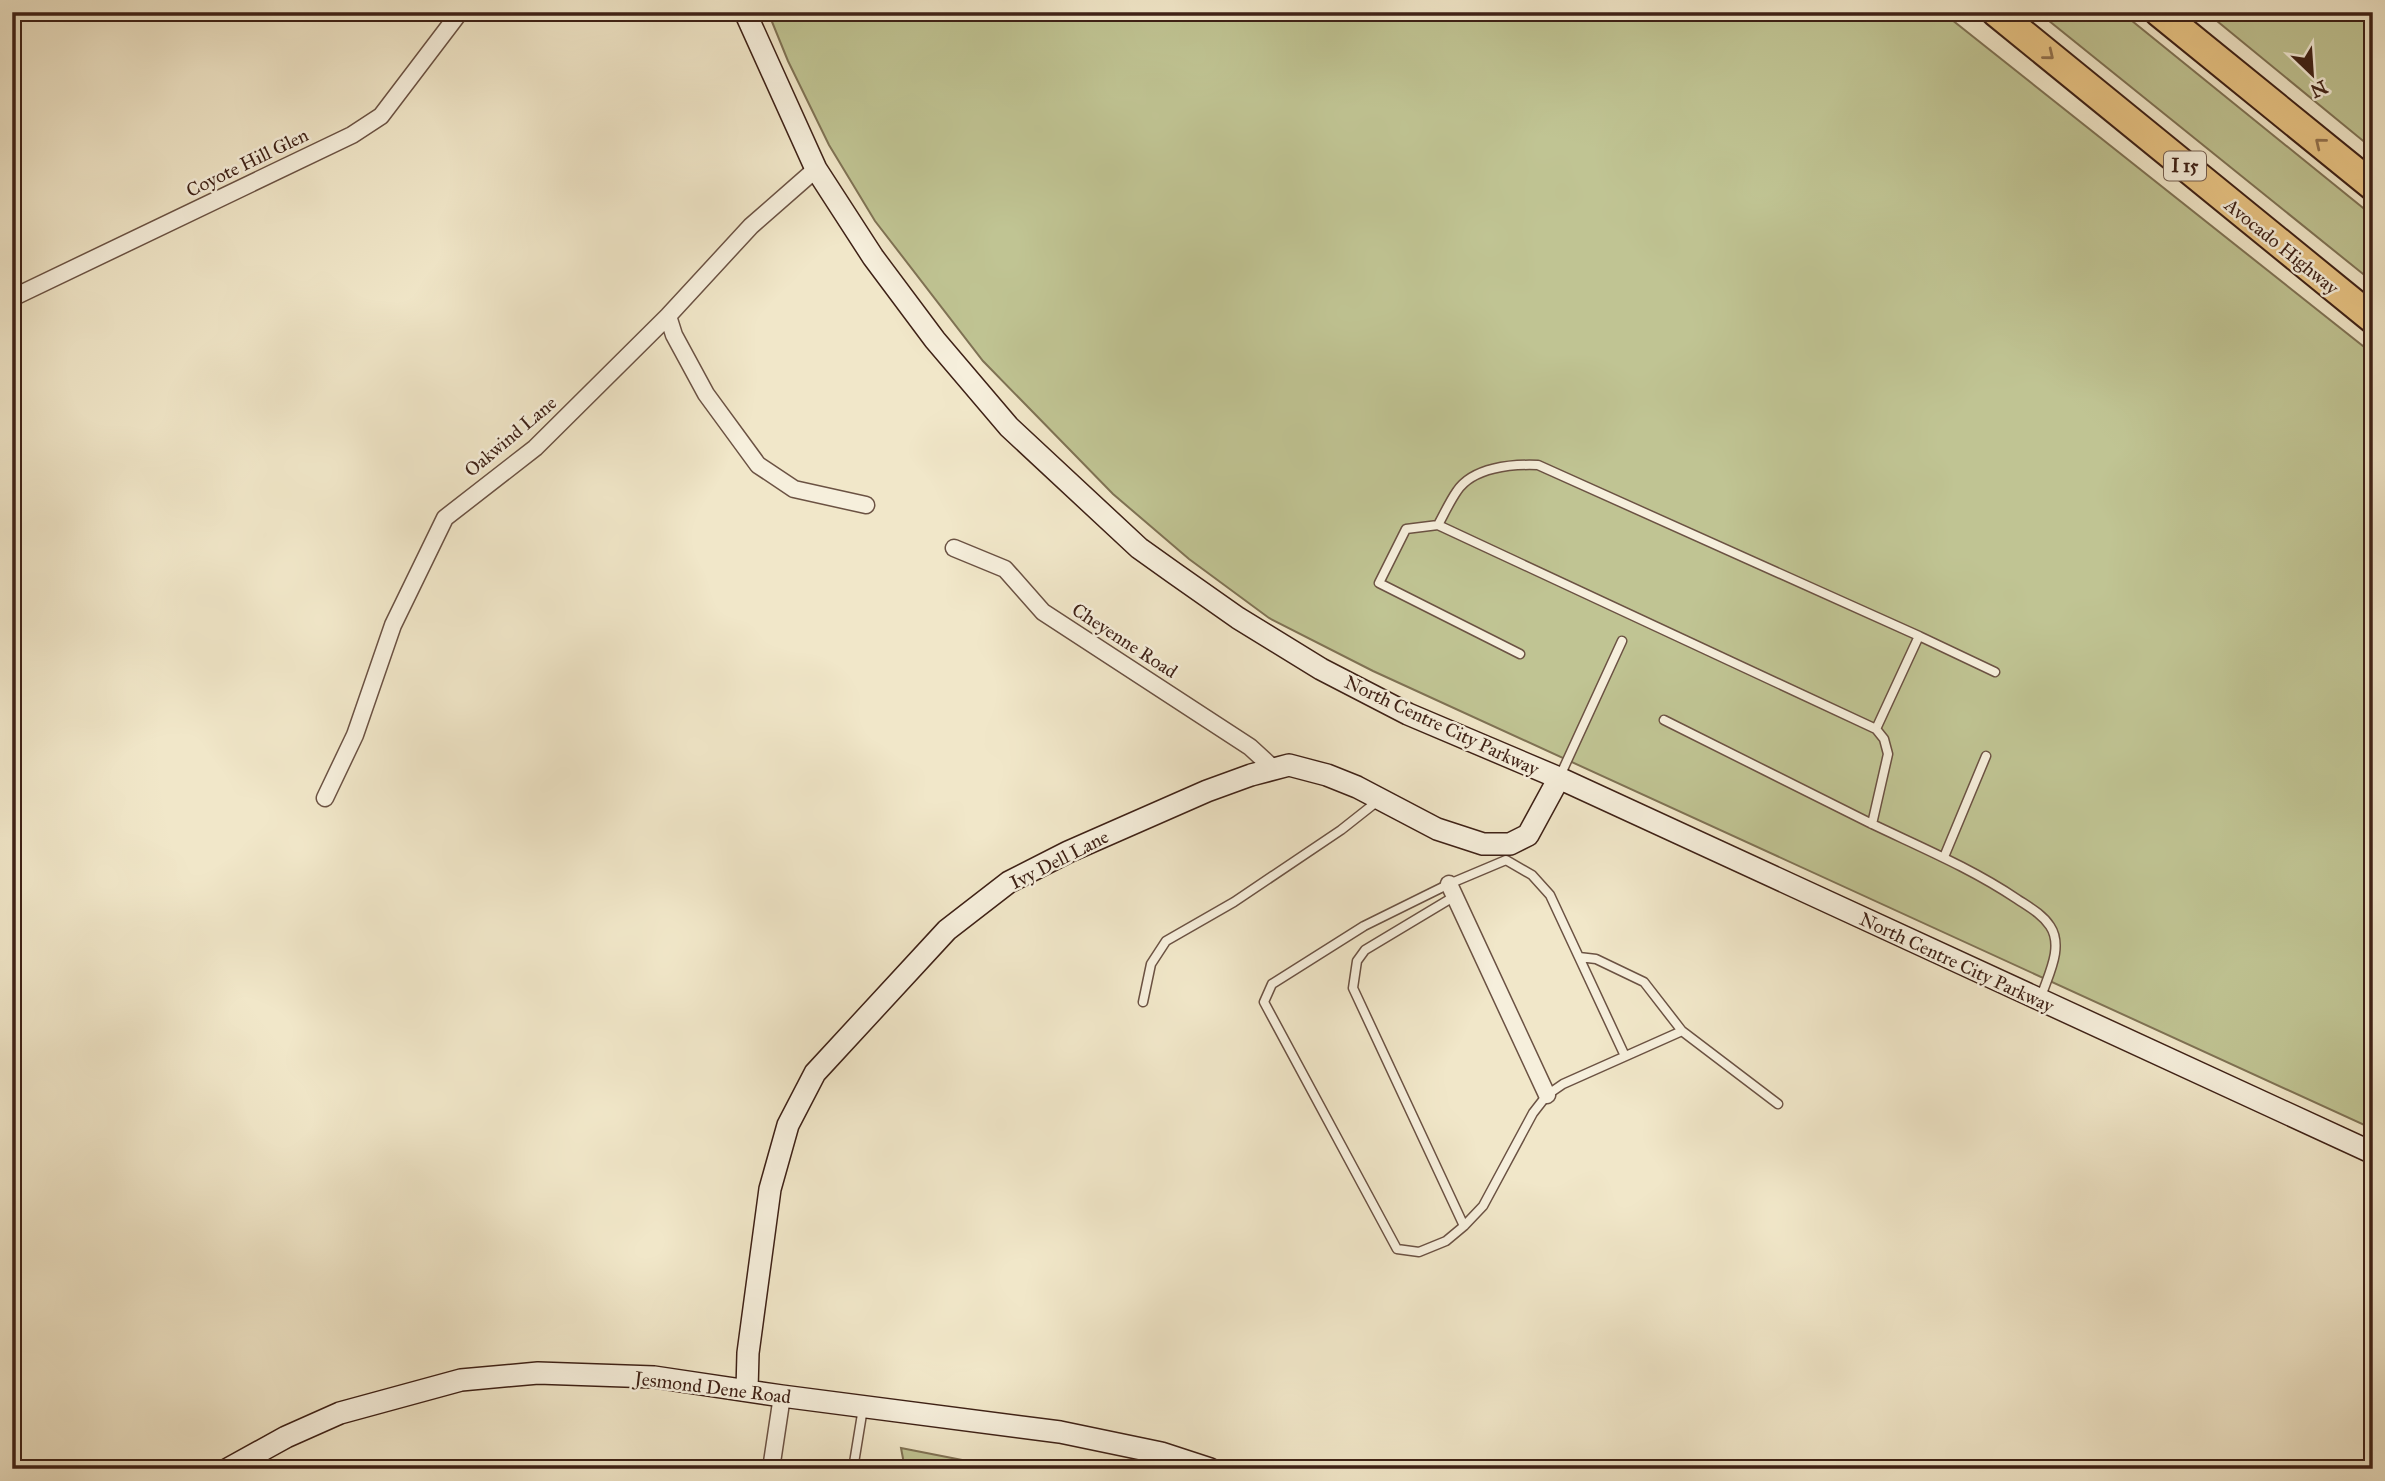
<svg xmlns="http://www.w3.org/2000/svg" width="2385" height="1481" viewBox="0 0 2385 1481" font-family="'IM FELL Great Primer',serif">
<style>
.green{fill:#c0c493;stroke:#7f7254;stroke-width:2}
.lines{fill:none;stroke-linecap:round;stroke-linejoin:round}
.lane-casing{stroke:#6b5243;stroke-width:11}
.street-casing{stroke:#6b5243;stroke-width:19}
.secondary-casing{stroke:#3e2116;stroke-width:24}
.highway-casing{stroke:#3e2116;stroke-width:32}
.lane{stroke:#f6efdc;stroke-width:8}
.street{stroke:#f6efdc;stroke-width:16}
.secondary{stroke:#f6efdc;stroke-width:21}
.highway{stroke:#e8c484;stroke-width:28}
.oneway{stroke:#93724d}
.labels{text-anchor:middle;stroke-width:5;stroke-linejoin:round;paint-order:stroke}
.shield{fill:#f6efdc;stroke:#755f51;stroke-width:2}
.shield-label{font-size:18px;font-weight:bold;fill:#3e2116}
.street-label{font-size:19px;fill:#3e2116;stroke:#f6efdc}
</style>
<rect width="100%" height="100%" fill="#f1e7c9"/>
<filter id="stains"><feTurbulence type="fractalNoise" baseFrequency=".00286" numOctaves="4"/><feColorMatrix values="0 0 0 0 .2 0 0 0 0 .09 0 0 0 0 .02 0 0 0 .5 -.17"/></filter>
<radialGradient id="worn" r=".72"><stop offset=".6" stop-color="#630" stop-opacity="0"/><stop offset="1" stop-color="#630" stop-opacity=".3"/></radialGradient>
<path class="green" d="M768,12H1942L2373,354V1129L1373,671L1269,618L1189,559L1113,494L983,361L875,221L829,145L788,61Z
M2038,12H2121L2373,216V282Z
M2206,12H2364L2373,24V149Z
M901,1448L1008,1469H905Z"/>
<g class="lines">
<g class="lane-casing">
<path id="lane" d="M1438,525L1406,529L1379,583L1520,654
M1664,720C1733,754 1801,789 1870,823C1920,847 1971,868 2017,899C2029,907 2042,914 2050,926C2064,947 2048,975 2041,997
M1876,729L1438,525C1444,514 1450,501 1457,491C1473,467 1512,464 1538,465L1919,636
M1560,776L1622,641
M1872,824L1888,754L1884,739L1876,729L1919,636L1995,672
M1944,857L1986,756
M1455,896L1365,950L1357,961L1353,988L1464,1226
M1579,957L1596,959L1644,982L1682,1031L1778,1104
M1143,1002L1151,964L1166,941L1234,902L1341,830L1379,800
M1625,1056L1550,895L1532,875L1506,860L1449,884L1364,926L1272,984L1264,1002L1397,1249L1419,1252L1446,1241L1464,1226L1483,1206L1533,1113L1547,1095L1563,1084L1682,1031
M853,1469L863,1408"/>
</g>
<g class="street-casing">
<path id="street" d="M12,298L352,135L381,116L460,12
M668,316L674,335L706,394L758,465L794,489L866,505
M954,548L1005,569L1043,612L1250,747L1274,769
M325,798L355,735L393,625L445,518L535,448L668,316L751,226L816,169
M1449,884L1547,1095
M771,1469L782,1396"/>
</g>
<g class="secondary-casing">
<path id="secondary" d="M745,12L816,169L873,257L935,340L1009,427L1139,548L1174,573L1238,618L1321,669L1408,714L1559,778L2373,1153
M747,1390L748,1353L770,1189L788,1125L815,1073L947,930L1009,882L1068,852L1207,791L1251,775L1289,765L1327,775L1357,787L1437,829L1483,844H1510L1528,835L1559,778
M228,1469L286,1437L340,1413L461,1380L538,1373L654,1377L782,1396L1060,1432L1161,1453L1210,1469"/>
</g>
<g class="highway-casing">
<path id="highway" d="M1996,12L2373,319
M2159,12L2373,186"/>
</g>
<use href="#lane" class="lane"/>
<use href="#street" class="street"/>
<use href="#secondary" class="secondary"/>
<use href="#highway" class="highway"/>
</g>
<defs><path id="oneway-chevron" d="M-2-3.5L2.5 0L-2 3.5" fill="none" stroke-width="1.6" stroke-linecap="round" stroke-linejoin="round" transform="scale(1.75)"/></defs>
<g class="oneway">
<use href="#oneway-chevron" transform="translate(2049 55) rotate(39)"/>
<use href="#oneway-chevron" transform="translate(2320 143) rotate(-141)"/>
</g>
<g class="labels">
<rect class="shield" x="2164" y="151.5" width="42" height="29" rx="5"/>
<g class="shield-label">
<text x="2185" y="172">I 15</text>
</g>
<g class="street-label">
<text transform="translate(247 162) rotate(-26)" y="7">Coyote Hill Glen</text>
<text transform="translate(2282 246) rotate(39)" y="7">Avocado Highway</text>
<text transform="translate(510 436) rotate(-40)" y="7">Oakwind Lane</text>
<text transform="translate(1125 640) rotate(33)" y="7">Cheyenne Road</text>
<text transform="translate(1442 725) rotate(25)" y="7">North Centre City Parkway</text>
<text transform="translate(1059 859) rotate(-27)" y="7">Ivy Dell Lane</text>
<text transform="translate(1957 962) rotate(25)" y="7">North Centre City Parkway</text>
<text transform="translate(713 1387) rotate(7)" y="7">Jesmond Dene Road</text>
</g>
</g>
<rect width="2385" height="1481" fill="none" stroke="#f1e7c9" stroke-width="42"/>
<rect x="14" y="14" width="2357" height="1453" fill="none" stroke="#3e2116" stroke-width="3.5"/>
<rect x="21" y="21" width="2343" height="1439" fill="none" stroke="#3e2116" stroke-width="2"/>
<g transform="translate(2312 74) rotate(155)" stroke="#f6efdc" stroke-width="5" paint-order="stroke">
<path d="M0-5L12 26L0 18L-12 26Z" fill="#3e2116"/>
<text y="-10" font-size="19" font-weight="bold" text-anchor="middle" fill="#3e2116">N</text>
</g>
<rect width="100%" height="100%" filter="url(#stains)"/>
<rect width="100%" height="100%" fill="url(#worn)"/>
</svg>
